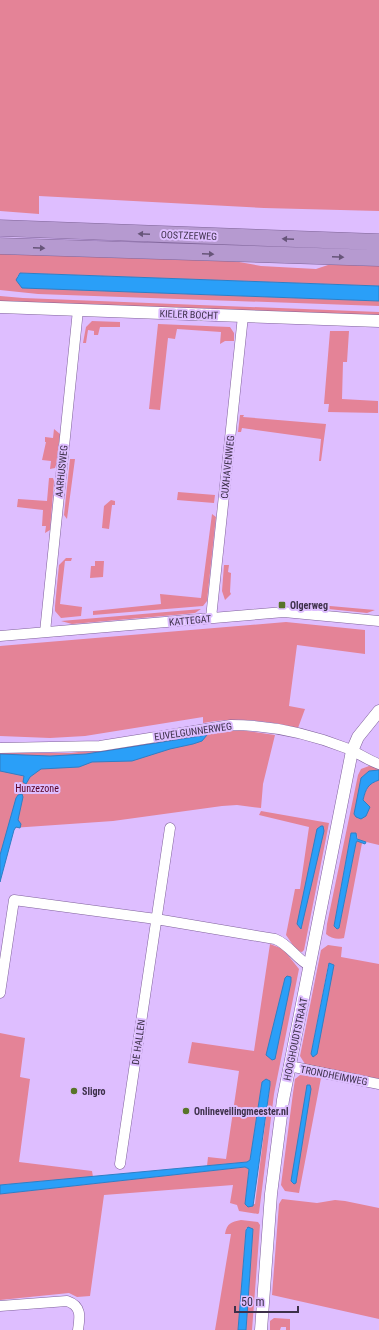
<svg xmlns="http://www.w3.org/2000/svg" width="379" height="1330" viewBox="0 0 379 1330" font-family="'Roboto Condensed',sans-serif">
<rect width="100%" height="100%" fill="#debeff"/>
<path fill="#e48397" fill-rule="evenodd" d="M0 0H379V211L264 208 39 196V214L0 211Z
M0 251 228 260 261 266 316 269 331 264 379 266V286L20 273 17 277 81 290 379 301V306L38 294 0 290Z
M0 296 23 298 379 312V316L0 301Z
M92 321 120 322V327H100L98 335H94V331L88 330 86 343H83L86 327Z
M158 324 230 327 234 333V341H225L220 344 221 332 177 329 175 339 168 338 160 410 149 409Z
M330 331H349L347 362H343L342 399 378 401V413L328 412 329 404H324Z
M240 415H244L243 417 326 424 321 461H319L321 439 242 428 241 432H238Z
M54 429 60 434 56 465 55 468 50 469 51 461 42 460 46 442H45V437L53 438Z
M70 459H75L67 519 64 515Z
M49 478H53L54 481 50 530 45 533 46 526H42L43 510 17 507 18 499 47 501Z
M178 492 215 495 214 503 177 500Z
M111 500 115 501V505H112L109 529 102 528 104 506Z
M212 514 216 517 207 601 203 606 93 615V611L161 604 160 594 201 598Z
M66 558H72L71 561H65L60 604 82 607 81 616 61 618 55 611V606L59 565Z
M95 561H104L103 577 90 578 91 566H95Z
M224 565H229L228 572 231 573 230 592 231 594 225 600 222 591Z
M319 605 375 610 367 613 319 608Z
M201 609 195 613 186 614 72 624 61 621Z
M286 622 365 630V654L297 645 289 706 305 709 298 728C266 720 237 717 203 723V717L85 736 50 738 0 736V646Z
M239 730 275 735 263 784 261 808 237 805 222 806 113 821 12 828 0 870V753H71Z
M369 766 379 767V770H377L355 806 370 807 363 800C366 788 368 784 379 780V845L358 840 357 835 351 833 334 926 337 929 339 928 356 843 357 841 362 843 344 938C338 940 330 938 326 934L327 924 358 775 361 769Z
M261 811 329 823 304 950 302 952 297 951 286 935 295 889H300L309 827 259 815Z
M270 944 283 949 299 969 274 1094 259 1213 258 1214 239 1211 237 1205 230 1203 233 1185 104 1195 90 1296 77 1297 69 1293 0 1300V1194L245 1167 249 1169 245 1204H255L270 1085 262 1082 250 1160 247 1162 207 1166 208 1157 226 1159 239 1071 188 1063 192 1042 254 1051Z
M328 945 342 947 341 957 379 964V1079L305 1064 300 1056 321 950ZM329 963 334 965 311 1054 328 966Z
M0 1033 25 1038 20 1077 30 1079 19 1162 92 1171 93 1177 0 1185Z
M300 1075 321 1078 299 1193 285 1191 281 1185 293 1093 295 1079Z
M282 1199 317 1203 335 1200 345 1201 379 1208V1319L272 1295 279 1204Z
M241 1220 258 1222 260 1225 252 1330H246L253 1229 246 1228 238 1330H215L231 1234H225C227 1223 231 1222 241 1220Z
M274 1318 290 1319V1330H286V1327H281L280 1330H270V1321Z"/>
<path fill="#2a9ff8" stroke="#307ec4" d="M20 273 379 286V301L22 288 16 280Z
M207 735 202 741 193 744 170 749 132 761 92 762 79 767 41 769 30 777 26 784 23 782 24 776 0 771V754L50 756 86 754Z
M379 770V780C368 784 366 788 363 800L370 807 366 816 361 819 356 817 354 814 361 778 369 771Z
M22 794 23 797 18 820 21 824 20 828 16 827 14 830 0 882V855L16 798 18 795Z
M321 826H323L324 831 301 929 297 924 317 829Z
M351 833H356L357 839 366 842 365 844 357 841 356 843 339 928 337 929 334 926Z
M329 963 334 965 317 1054 313 1057 311 1054Z
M287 976 291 977V982L275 1059 272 1060 266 1055 285 978Z
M266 1079 270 1081V1085L253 1206 248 1207 245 1204 249 1169 245 1167 0 1194V1185L247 1162 250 1160 262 1082Z
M307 1085H310L311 1089 296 1183 294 1184 291 1181Z
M248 1227 253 1229 246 1330H238L246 1230Z"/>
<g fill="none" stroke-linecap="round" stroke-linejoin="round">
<defs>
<path id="minor" d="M211 618 243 316
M45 632 78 310
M0 636 284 612 379 621
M0 748 100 746 231 725C271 725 308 733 346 748 357 752 367 760 379 764
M0 993 14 900 156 919 275 939C290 945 296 959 310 966
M289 1066 379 1084
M120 1164 170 828
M0 1306 67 1301C82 1306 80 1317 78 1330"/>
<path id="tertiary" d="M0 307 379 321
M261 1330 271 1194 283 1100 352 751 358 737 379 711"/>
<path id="trunk" d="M0 228 379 242
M0 246 379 258"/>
</defs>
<use href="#minor" stroke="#7f619b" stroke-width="11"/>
<use href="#tertiary" stroke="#7f619b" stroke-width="13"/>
<use href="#trunk" stroke="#7f6499" stroke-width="17"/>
<use href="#minor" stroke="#fff" stroke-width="10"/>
<use href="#tertiary" stroke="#fff" stroke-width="12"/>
<use href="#trunk" stroke="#b69ad0" stroke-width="16"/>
</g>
<defs><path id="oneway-solid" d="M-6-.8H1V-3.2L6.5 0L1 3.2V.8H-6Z"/></defs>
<g fill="#675579">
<use href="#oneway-solid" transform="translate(144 234) rotate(-178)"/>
<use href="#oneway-solid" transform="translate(288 239) rotate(-178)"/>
<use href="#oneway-solid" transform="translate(39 248) rotate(2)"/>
<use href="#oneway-solid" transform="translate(208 254) rotate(2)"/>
<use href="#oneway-solid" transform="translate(338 257) rotate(2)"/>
</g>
<g fill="#587429" stroke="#debeff" stroke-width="1.5">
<rect x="278" y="601" width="8" height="8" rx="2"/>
<circle cx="74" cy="1091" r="4"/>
<circle cx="186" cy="1111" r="4"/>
</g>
<g text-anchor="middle" stroke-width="4" stroke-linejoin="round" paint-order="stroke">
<g font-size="10" fill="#3d304a" stroke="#debeff">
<text transform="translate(189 235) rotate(2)" y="4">OOSTZEEWEG</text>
<text transform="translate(189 314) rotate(2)" y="4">KIELER BOCHT</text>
<text transform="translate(227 467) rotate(-84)" y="4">CUXHAVENWEG</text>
<text transform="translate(61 471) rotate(-84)" y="4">AARHUSWEG</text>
<text transform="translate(190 620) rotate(-5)" y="4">KATTEGAT</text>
<text transform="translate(193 731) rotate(-8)" y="4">EUVELGUNNERWEG</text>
<text transform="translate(295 1039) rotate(-78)" y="4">HOOGHOUDTSTRAAT</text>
<text transform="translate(138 1042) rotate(-82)" y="4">DE HALLEN</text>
<text transform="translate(334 1075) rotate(11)" y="4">TRONDHEIMWEG</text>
</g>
<g font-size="10" font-weight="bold" fill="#3d304a" stroke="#debeff" text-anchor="start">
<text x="290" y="609">Olgerweg</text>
<text x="82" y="1095">Sligro</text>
<text x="194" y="1115">Onlineveilingmeester.nl</text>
</g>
<g font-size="10" fill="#590223" stroke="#debeff">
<text x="37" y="792">Hunzezone</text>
</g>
</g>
<path d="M235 1306v6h63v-6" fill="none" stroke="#3d304a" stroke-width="2"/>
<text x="241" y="1306" font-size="12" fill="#3d304a" stroke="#debeff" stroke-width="3" paint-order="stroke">50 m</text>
</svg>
